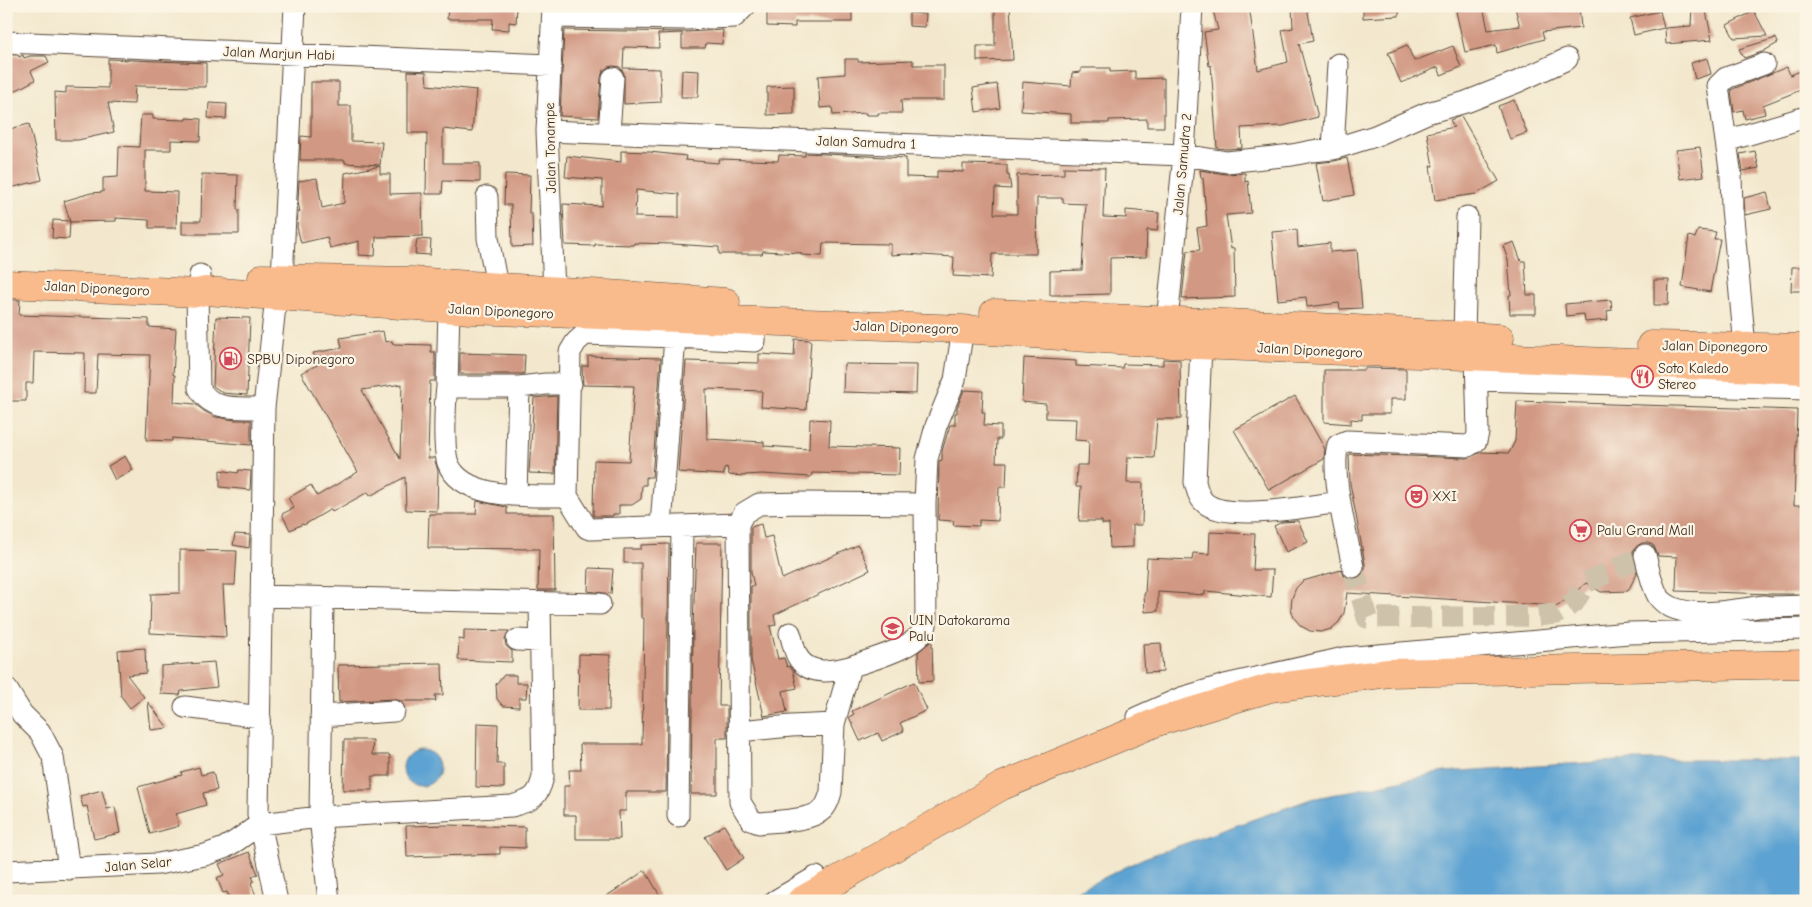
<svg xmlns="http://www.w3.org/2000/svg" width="1812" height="907" viewBox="0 0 1812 907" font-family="'Comic Neue',sans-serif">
<rect width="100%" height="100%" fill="#fcf5e5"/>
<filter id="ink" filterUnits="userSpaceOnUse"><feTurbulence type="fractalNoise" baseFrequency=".02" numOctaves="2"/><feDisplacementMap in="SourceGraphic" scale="10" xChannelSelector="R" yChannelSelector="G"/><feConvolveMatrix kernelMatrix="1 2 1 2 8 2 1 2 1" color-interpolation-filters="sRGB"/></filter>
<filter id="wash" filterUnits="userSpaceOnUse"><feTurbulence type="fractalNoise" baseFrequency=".0096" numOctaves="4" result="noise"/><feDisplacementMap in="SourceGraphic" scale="20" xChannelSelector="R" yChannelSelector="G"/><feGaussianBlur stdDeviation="1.12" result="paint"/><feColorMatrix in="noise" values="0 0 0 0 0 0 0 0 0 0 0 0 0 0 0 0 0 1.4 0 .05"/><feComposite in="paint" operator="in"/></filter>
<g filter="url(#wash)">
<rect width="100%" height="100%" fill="#f3e8cd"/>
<path fill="#5ca2d2" stroke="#4c6678" d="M403 768a18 18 0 1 1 36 0a18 18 0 1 1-36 0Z
M1632 760H1806V901H1057L1144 858 1311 799 1444 772Z"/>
<g id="blocks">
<path fill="#d19983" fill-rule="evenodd" d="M448 6H517L516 23 509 22V30L492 29 493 19H447Z
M777 6H852V22H795V27L767 26V9H777Z
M995 6H1010L1013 60 977 61V46H995Z
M1212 6H1249L1258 70 1288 62 1282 30 1293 28 1292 6H1307L1313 41 1299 44 1318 117 1279 127 1278 126 1241 128 1242 148 1227 149 1217 148 1211 65 1209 66 1204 32 1218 30Z
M1363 6H1399V16L1363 18Z
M1477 6H1483L1488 30 1520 26 1515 8 1522 6H1579L1581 28 1542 32 1544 39 1497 53 1496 45 1465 52 1456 11Z
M1692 6H1705L1712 40 1666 44 1665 28 1691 26Z
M1660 11 1664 28 1634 35 1630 18Z
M1754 11 1767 36 1734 38 1727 25Z
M909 13 926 14 925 27 909 26Z
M564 30 685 32 723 30 722 44 706 43 705 48H682V33L658 34 659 48 624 47 623 68 660 69 661 102 624 104V73L620 67 613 66 608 67 603 71 601 77 598 118 560 116Z
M1776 38 1778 43 1762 52 1744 58 1739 49Z
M1407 45 1414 61 1453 46 1461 67 1441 75 1438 67 1401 83 1388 53Z
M6 55H18L19 57 23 55 24 58 30 56H46L49 62 31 71 35 80 13 92 6 78Z
M1707 58 1711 74 1695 79 1691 63Z
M108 59 206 63V87L135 86 134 104 108 103 114 132 78 140H56L55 92 66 93V87L108 88Z
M845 59H858V62L913 60V65H944V100H901L902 113H878V115H866V113L833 115 832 107 820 108 818 76 845 74Z
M1787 67 1790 75 1806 69V88L1763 105 1765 114 1745 119 1743 110 1734 112 1731 90 1733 89Z
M1081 68H1110V72L1135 71V79L1164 78V127H1147V119L1109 120V123H1071V114L1021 111 1023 82 1071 86 1072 73 1081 72Z
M682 70 699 71 698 97H681Z
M408 71 426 72 427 85 476 90 472 132 443 129V163H480V182L443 181 442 194H426L427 133H408Z
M311 82H339V106H351V141L382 142 380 165 345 163V160H300L301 136 311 137Z
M997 84 1000 108 976 112 973 88Z
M794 86V114L767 115V87Z
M1514 100 1527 133 1510 139 1498 106Z
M209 103 227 104 226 119 208 118Z
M141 115H153V119L186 120V118L201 119 200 141 171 140V150H145V191L177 192 176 228H149V220L116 218V221L70 222 64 201 91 193 103 192V178L118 177 119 146 139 147Z
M1461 116 1499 181 1476 194 1435 200 1430 166H1433L1427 133 1454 127 1450 120Z
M29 124 42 180 6 189V147L9 146 6 130Z
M1700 147 1704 176 1680 179 1676 150Z
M621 151 650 152 686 156 685 160 718 163 719 159 778 161 779 155 805 156V153L906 158V177L937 178V171L963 172V164L1007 165V175H1009L1011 189 995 188 994 214H1017V175L1064 174V167L1105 168 1103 217 1126 218V210L1159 213 1157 231 1147 230 1146 257 1110 258V294L1070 295H1050V271L1082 270 1086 204 1063 203V198H1037L1036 254H992L991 278 953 276 954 257 906 254 891 255V244L823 243 822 256 801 255V253L763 251 762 254H719V247L673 244 634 243V245L595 244V246L565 245 563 204 602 206V180L565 177 567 156 621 162ZM636 190 679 194V218L635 217Z
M1755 151 1759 168 1743 171 1740 154Z
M1347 158 1354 195 1323 201 1316 163 1334 161Z
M380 166V174H390V194L422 193 423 236 376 237 375 256 359 255V241L330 248 327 237 301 243 297 227 298 212H300L298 202 299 181 317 178 322 208 344 203 345 173Z
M1200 170 1225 174 1245 173V182L1248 181 1251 213 1226 215 1231 249 1234 248 1235 297 1182 299 1187 251 1200 250 1197 228 1207 226 1203 178H1201Z
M202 174 238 175 237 210H239V234H182V221H201Z
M505 174 530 175 529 214H532L533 246 512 247 511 205H504Z
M1767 192 1771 209 1745 215 1744 198Z
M53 220 70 221 69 239 52 238Z
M1297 230 1298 247 1330 243V252L1357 250 1362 308 1340 309 1339 303 1307 307 1306 297 1278 300 1272 232Z
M1698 230 1716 232 1714 239H1720L1710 292 1682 287 1689 236 1695 238Z
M417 239 431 240 430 255 415 254Z
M1514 242 1521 261H1525L1527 295H1536V314H1510L1509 295H1511L1508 260 1503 246Z
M1792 267H1806V291H1791Z
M1654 280H1669L1668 305H1654Z
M6 300H20L19 315 149 319V327L176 329 173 375H175L174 402 195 404 204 411 216 417 235 420H251V445L172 438V441L146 440 150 355 98 354 96 393H84L85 353 34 352 33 383H26V401H6Z
M1611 300 1612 310 1607 311 1608 320 1585 322 1584 314 1566 316 1565 304Z
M216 317 250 318 247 395 223 393 213 386Z
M383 331 385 342 392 341 393 344 431 345V352H435V381H430L428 458H434L438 471 437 511 406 510 405 477 370 496 368 492 332 512 331 509 304 525 303 524 290 530 282 514 294 508 288 498 311 485 317 496 358 472 301 373 319 364 313 353 342 348 340 338ZM402 384 400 459 362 390Z
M795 339 811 340 806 410 761 407 762 391 706 389 707 439 764 442V446L809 449 810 419 830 420 829 446 900 448 899 475 812 473 811 477 762 474 745 475V476L729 475 727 467 724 468V475L678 472 686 361 759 363V354L794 356Z
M460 353 525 355 524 374H460Z
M588 356 661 358 652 477H646V485H642L641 499 632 505H619V514H613V516H594L593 515 594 460 629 461 634 386 583 385 582 366H588Z
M1024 358 1076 361V366L1122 368 1123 364 1163 365V359L1180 360 1181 419H1157L1154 458 1128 457 1127 483H1143L1142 525H1133V547L1110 548 1109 524H1102V521H1079L1081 487H1076L1077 465H1088L1089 441 1075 440 1076 419 1046 418V404L1022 402Z
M844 364 917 365 916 394 843 392Z
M1365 368 1406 369V399H1390V414H1362V420L1351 419V424L1324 422V370H1365Z
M964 390 983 391 982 412H985L984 425 1001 426V439H997L996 462H1007L1006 487H999L998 521 979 520V526L953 525 954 521 938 520 939 461 942 460V451L950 425H955V413H957V408Z
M557 396 555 474 529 473 534 398Z
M1295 396 1325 449 1324 459 1269 490 1234 430Z
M1517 401 1797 410 1794 505H1806V594H1773L1676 591 1677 557 1658 556 1654 546 1649 543H1642L1637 546 1633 551V558L1637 573 1628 591 1601 592 1586 583 1558 606 1347 593 1344 613 1339 622 1331 629 1321 632 1310 631 1301 626 1294 618 1291 608 1292 598 1296 588 1303 581 1341 570 1344 576 1349 579H1355L1362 576 1365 570V564L1350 483 1349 454 1467 458 1482 452 1509 453 1515 441Z
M125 456 133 470 115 480 108 466Z
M220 470 238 473 239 470 251 471 250 490 220 487Z
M477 501 507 507V514H554L555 590H538L539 549 428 548 429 514H476Z
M1298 521 1308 542 1286 552 1274 526 1282 522Z
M761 524 764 538 772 536 782 579 858 545 870 570 774 615 776 625 770 626 778 659 784 658 787 667 789 666 793 671 797 688 783 691 787 712 764 716 751 660V586H754L751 572V527Z
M1210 532 1255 534 1253 570H1273L1271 597 1205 591V595L1158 592V611L1145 612 1144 594H1145L1147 558 1192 560 1193 553 1209 554Z
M235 534 250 535 249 548 233 545Z
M696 543H722L719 706H727V738H717V794H691L693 629Z
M669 544 666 792H626V811H619L620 839H576V815H564V786H570L569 770H581L580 744H642L644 618H641V563H624V549H641V545Z
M180 550 237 551 235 585H223L226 637 150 633 151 594 180 593Z
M589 568 613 569 611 594 588 591Z
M464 630 509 631 505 640 506 646 512 651V662L458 660 459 639 464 640Z
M930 642H932L933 681 919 682 918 652Z
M1161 643 1163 672 1145 673 1143 644Z
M145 648 146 673 127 675 144 697 130 708 121 696 118 650Z
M579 654 610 655 609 710H578Z
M214 662 217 687 181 691 180 695 161 694V666Z
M442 663 443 695H435L436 701H401L393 699 339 702 338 665Z
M504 675H516V683H527L526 698H519V707L503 706 497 699 496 684Z
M914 682 927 710 900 723 904 731 882 741 878 733 860 741 849 717 854 714 852 711Z
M148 702 168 728 151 730Z
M477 723 498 724 497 764H504V788L476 787Z
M344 740H373L372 755H390V776H372V790H343Z
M199 767 201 775 213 772 217 790 203 793 206 805 176 814 179 826 150 834 138 787 182 775 181 772Z
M102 790 107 809 115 807 120 833 94 839 87 806 83 807 80 796Z
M447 825 525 827V848L500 847V854L407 857 406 826Z
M724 825 744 858 726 870 705 837Z
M249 852 258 874 252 876 254 881 251 883 258 901H230L227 892 223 893 217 878 224 875 219 864Z
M645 870 663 901H599L634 878Z"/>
</g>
</g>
<g filter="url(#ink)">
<use href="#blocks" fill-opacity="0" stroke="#574638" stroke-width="1"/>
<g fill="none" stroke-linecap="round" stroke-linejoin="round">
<path stroke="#cec2aa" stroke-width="21" stroke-dasharray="21 11" stroke-linecap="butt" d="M1353 567 1367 618 1538 616 1556 614 1574 603 1586 583 1645 555"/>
<defs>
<path id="minor" d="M553 6 547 131 554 291
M553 17 685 19 734 17 745 6
M6 42 551 65
M547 131 1184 155 1227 162 1292 155 1312 151 1333 149 1375 136 1427 113 1466 102 1517 82 1567 59
M609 132 613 78
M1726 141 1806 117
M1333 149 1338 64
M487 197 488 238 497 286
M200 275 197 293 199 388C213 413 239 407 264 408
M282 279 295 6
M276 297 264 408 258 814 277 901
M1167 321 1184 155 1192 6
M1464 336 1467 217
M1201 346 1195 482C1197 490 1199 498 1205 503 1228 522 1310 506 1340 502
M1745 347 1732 208 1731 176 1718 86 1726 78 1764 64
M1477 380 1806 389
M447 387 449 309
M516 494 519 387
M567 496C534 495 463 502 448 463 443 450 445 402 447 387H519L546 384H571
M925 504 926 625C920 648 871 659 850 667L834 724 831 792C829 799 827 806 822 810 811 821 775 821 759 823L751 820 740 802 738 524 744 513 759 504 804 503 925 504 927 459 936 426 955 380 962 335V329
M738 524 591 529 587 528 567 496 570 352 576 342 585 334 675 337 755 341V322
M661 526 675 337
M1645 555C1648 566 1652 586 1658 596 1677 624 1736 609 1765 606L1771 607 1806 606
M1353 567C1347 537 1330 472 1338 445L1347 441 1468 446 1476 441 1478 433 1476 356
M261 596 600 604
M323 598 320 817 329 901
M790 633C793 642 794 652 799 659 811 676 834 671 850 667
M517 640 540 641
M6 688 22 714 40 732 53 757 69 869
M185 707 260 717
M321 716 394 711
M1138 717 1181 698 1225 685 1344 658 1629 633 1806 629
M739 731 791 726 834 724
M678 816 682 526
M6 871 158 864 205 855 224 848 236 841 260 824 320 817 512 806C532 800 538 798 543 777L540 603
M775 901 816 877"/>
<path id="major" d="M801 901 1002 786 1157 722 1270 688 1389 673 1806 664"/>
<path id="highway" d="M262 278 412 281 726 302
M6 284 197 293 205 291 470 310 962 329 1172 344 1806 370
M994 313 1339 328 1500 338
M1651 345 1806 348"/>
</defs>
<use href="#minor" stroke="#574638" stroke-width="23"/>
<use href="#major" stroke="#574638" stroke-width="29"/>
<use href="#highway" stroke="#574638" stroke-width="29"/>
<use href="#minor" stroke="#fff" stroke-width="21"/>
<use href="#major" stroke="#fabb8c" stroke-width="28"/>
<use href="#highway" stroke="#fabb8c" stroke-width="28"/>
</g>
</g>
<defs>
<symbol id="fuel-ring" viewBox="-11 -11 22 22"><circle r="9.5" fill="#fcf5e5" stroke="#d1495b" stroke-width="1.5"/><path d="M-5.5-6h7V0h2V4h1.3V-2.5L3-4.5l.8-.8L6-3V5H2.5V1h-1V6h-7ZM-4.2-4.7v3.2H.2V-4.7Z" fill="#d1495b"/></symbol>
<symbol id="restaurant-ring" viewBox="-11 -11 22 22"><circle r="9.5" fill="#fcf5e5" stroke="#d1495b" stroke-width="1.5"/><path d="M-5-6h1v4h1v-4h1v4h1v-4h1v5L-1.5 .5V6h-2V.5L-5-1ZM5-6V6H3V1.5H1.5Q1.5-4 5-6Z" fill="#d1495b"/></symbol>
<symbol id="theatre-ring" viewBox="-11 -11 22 22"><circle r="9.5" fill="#fcf5e5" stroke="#d1495b" stroke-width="1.5"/><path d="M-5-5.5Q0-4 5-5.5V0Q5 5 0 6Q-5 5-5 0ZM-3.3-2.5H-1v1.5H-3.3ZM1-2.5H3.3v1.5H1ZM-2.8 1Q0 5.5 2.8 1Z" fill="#d1495b"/></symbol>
<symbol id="supermarket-ring" viewBox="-11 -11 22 22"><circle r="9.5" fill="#fcf5e5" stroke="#d1495b" stroke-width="1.5"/><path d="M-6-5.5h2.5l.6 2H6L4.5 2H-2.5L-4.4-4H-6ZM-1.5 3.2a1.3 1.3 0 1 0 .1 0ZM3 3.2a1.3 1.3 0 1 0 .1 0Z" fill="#d1495b"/></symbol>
<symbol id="university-ring" viewBox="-11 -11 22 22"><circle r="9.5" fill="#fcf5e5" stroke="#d1495b" stroke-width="1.5"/><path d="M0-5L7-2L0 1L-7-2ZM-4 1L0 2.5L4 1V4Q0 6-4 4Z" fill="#d1495b"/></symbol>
</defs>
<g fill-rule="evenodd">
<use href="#fuel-ring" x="218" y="346" width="25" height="25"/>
<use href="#restaurant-ring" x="1630" y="364" width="25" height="25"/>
<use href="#theatre-ring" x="1404" y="484" width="25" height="25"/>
<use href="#supermarket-ring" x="1568" y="518" width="25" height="25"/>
<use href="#university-ring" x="880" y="616" width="25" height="25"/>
</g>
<g text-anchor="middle" stroke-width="4.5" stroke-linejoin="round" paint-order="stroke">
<g font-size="14" fill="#3b2a1e" stroke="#fcf5e5">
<text transform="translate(279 53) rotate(2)" y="5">Jalan Marjun Habi</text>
<text transform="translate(866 142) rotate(2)" y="5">Jalan Samudra 1</text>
<text transform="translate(550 148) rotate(-91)" y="5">Jalan Tonampe</text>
<text transform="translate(1182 164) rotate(-85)" y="5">Jalan Samudra 2</text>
<text transform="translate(97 288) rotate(3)" y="5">Jalan Diponegoro</text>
<text transform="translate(501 311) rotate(3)" y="5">Jalan Diponegoro</text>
<text transform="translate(906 327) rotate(2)" y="5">Jalan Diponegoro</text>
<text transform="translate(1715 346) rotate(1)" y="5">Jalan Diponegoro</text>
<text transform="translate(1310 350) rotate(3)" y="5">Jalan Diponegoro</text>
<text transform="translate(138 864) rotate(-5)" y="5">Jalan Selar</text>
</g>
<g font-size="14" fill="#3b2a1e" stroke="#fcf5e5" text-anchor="start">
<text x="247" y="364">SPBU Diponegoro</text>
<text x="1658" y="373">Soto Kaledo<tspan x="1658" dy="16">Stereo</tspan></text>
<text x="1432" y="501">XXI</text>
<text x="1597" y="535">Palu Grand Mall</text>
<text x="909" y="625">UIN Datokarama<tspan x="909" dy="16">Palu</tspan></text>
</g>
</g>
<rect width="1812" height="907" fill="none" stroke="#fcf5e5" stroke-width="25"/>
</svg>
